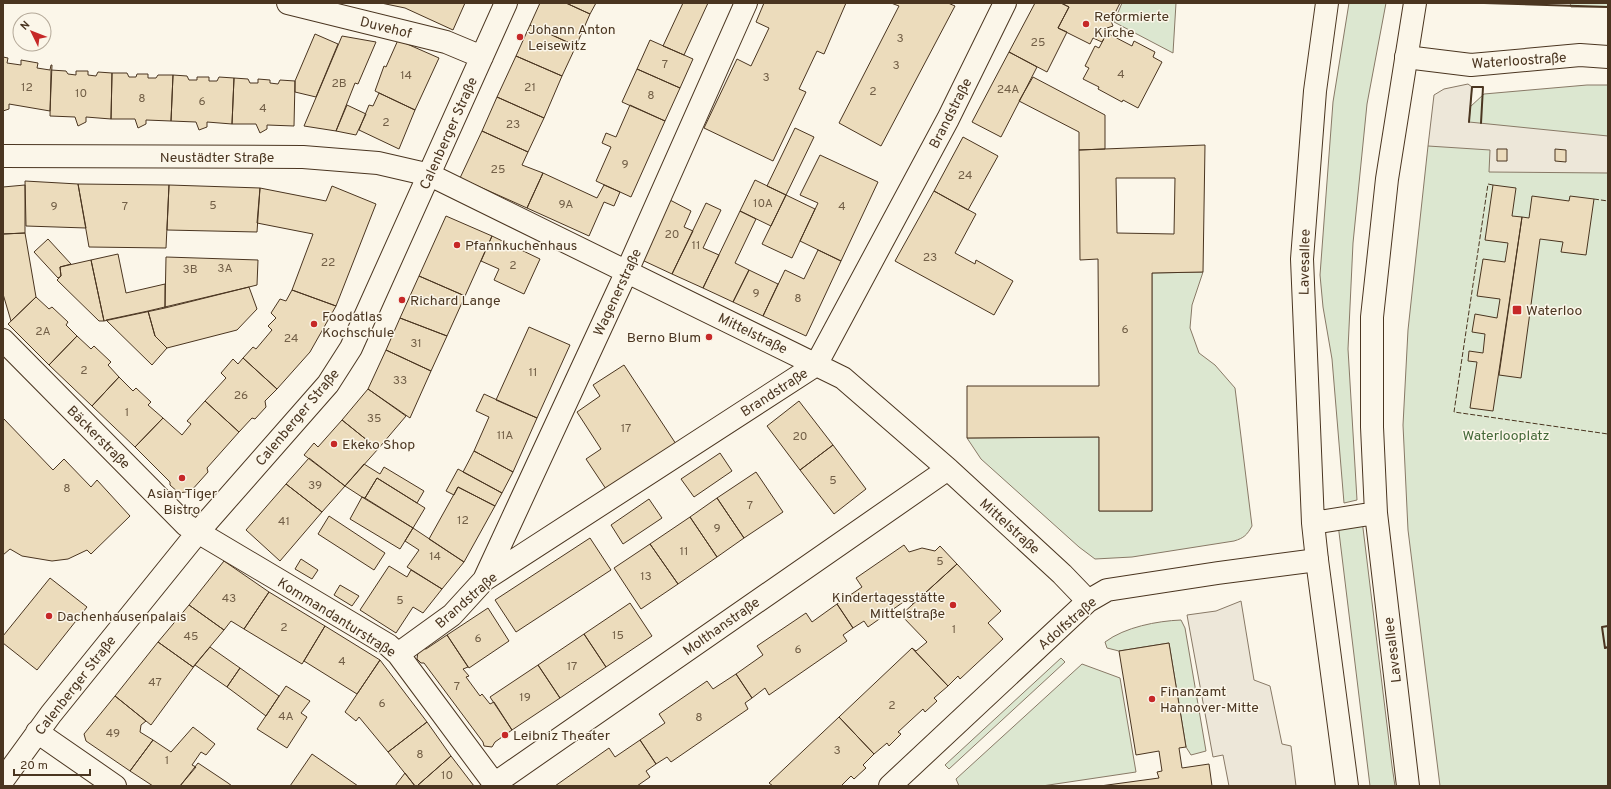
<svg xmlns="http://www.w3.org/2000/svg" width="1611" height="789" viewBox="0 0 1611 789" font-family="Overpass,sans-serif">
<rect width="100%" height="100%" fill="#fbf6e9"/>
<path fill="#dce7d0" stroke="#887966" d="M1122 3H1176L1173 53 1114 22Z
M1349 3H1386L1367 104 1353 243 1348 349 1357 500 1344 503 1332 359 1323 307 1320 275 1333 102Z
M1570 3H1608V7H1571Z
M1587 85H1608V786H1440L1408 530 1403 425 1408 330 1428 146 1484 94Z
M1203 272 1192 305 1190 328 1199 353 1215 365 1235 388 1252 526C1247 535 1244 538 1234 541L1132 557 1095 559 1079 547 981 459 967 438 1099 437V511H1152V273Z
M1362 520 1392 766 1395 786H1370L1338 524Z
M1181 620 1185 628 1206 751 1191 755 1186 747 1169 643 1119 651 1107 648 1105 642C1125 627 1157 621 1181 620Z
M1061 658 1065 662 949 769 945 765Z
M1082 664 1120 678 1136 772 1042 786H959L956 779Z"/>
<path fill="#ede7d9" stroke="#887966" d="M1468 84 1472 87 1469 122 1608 136V173L1489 172 1490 150 1428 146 1434 95 1444 89Z
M1241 601 1254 680 1270 686 1282 744 1291 746 1296 786H1229L1223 755 1213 757 1187 615 1216 611Z"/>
<path fill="#ecdcbc" stroke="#4a3520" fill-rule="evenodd" d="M381 3H465L453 30 405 8Z
M540 3H566L590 14 576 46 530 25Z
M566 3H596L590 14Z
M683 3H708L684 55 663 46Z
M764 3H846L824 54 817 51 799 89 806 92 773 161 704 128 737 59 751 66 769 28 756 22Z
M891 3H948L955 6 881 146 839 123 899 6Z
M1035 3H1061L1069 7 1058 28 1067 32 1047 72 1009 52Z
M1061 3H1120L1111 21 1113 26 1107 28 1105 30 1108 31 1102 42 1093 38 1090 44 1058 28 1069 7Z
M530 25 576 46 562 76 516 56Z
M1107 33 1132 46 1134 41 1155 52 1153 57 1162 62 1138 108 1123 100 1122 102 1098 89 1099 87 1083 79 1089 68 1085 66 1095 46 1099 48Z
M315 34 338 44 316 97 295 92V81Z
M342 36 376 42 358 84 355 83 336 131 304 126Z
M398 40 439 58 415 110 375 91 384 66 386 67Z
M650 40 693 59 680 88 637 69Z
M1009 52 1037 67 1001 137 972 122Z
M516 56 562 76 544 118 497 97Z
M3 57 8 58 7 63 21 65V60L38 63 37 68 50 70 51 65H52L50 111 9 104V109L3 111Z
M637 69 680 88 665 121 622 102Z
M51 70 66 71 68 74 76 75V71H88V75L96 76 98 72 112 73 111 119 86 117V122L78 126 75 117 50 116Z
M112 73H127L129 77H136L137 74H148V78H156L158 75H173L171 121 146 120V124L138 128 135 119H111Z
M173 75 187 76 189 80H197V77H209V81H217L219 77 234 78 232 124 207 122V127L199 130 196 122 171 121Z
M1033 77 1105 115V149L1079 150V132L1019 101Z
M234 78 248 79 250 83H258V79L270 80V83L278 84 280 80 295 81 294 126 267 125V129L260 133 256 124H232Z
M379 93 415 110 399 149 359 130 369 105 373 106Z
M497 97 544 118 528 152 482 131Z
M347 105 366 114 356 135 336 131Z
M630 105 665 121 631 197 596 181 611 147 602 143 606 133 616 137Z
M795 128 814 137 786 195 767 186Z
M482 131 528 152 522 165 543 173 527 208 460 178Z
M963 137 998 156 968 210 934 191Z
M1205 145 1203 272 1152 273V511H1099V437L967 438V386H1099L1098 259 1080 260 1079 150ZM1116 178H1175L1174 234 1117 233Z
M1497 149H1507V161H1497Z
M1555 149 1566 150V162L1555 161Z
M820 155 878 182 841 261 800 241 818 203 800 195Z
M543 173 597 198 604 185 620 192 614 206 604 202 589 236 527 208Z
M755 180 786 195 771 226 740 211Z
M25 181 78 184 86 228 26 226Z
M78 184 169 185 166 248 89 247Z
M25 185V233L3 234V187Z
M169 185 260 188 257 232 167 230Z
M1493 185 1516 188 1512 216 1522 217 1493 411 1470 408 1477 362 1468 361 1469 351 1483 353 1485 334 1472 332 1475 314 1497 318 1500 299 1477 296 1483 259 1505 262 1508 243 1485 240Z
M332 186 376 204 336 306 292 290 313 234 257 223 260 188 326 201Z
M934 191 976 214 955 253 975 264 976 260 1013 281 994 315 895 261Z
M786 195 815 209 792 258 762 244Z
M1532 196 1569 201 1570 196 1594 199 1586 255 1561 252 1563 242 1540 239 1521 378 1499 375 1522 217 1529 218Z
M670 200 691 211 684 227 693 231 672 274 642 260Z
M706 203 721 210 703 248 719 255 703 288 672 274Z
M740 211 756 219 735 263 749 270 733 302 703 288Z
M446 216 492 236 465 296 419 276Z
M25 233 36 297 11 321 3 294V234Z
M492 236 540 259 524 294 494 280 499 269 481 261Z
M48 239 71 264 60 267 61 276 58 278 34 252Z
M818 250 841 261 806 336 763 316 785 270 804 279Z
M118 254 126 293 165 284V308L104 321 91 260Z
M166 257 258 260 257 285 165 308Z
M91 260 104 321H99L57 280 61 276 60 267Z
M749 270 778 284 763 316 733 302Z
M419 276 465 296 447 336 400 318Z
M249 287 257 309 237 330 167 348 155 336 148 311Z
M292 290 336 306 310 352 277 389 243 358 253 347 256 349 272 330 268 326 276 318 271 313 280 299 286 301Z
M36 297 49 309 52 307 68 322 66 325 77 336 49 365 8 324Z
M148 311 155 336 167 348 152 365 106 320Z
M400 318 447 336 431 371 386 350Z
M529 327 570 345 537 418 496 400Z
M77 336 91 349 94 346 111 362 108 365 119 377 92 406 49 365Z
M386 350 431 371 410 418 368 389Z
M243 358 277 389 265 401 266 407 255 419 252 418 239 432 205 401 226 378 221 373 233 359 238 364Z
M624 365 676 444 606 489 586 459 601 449 577 412 600 396 593 385Z
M119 377 133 391 136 388 151 402 148 405 163 418 135 447 92 406Z
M368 389 406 416 378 449 342 420Z
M484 394 537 418 513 472 474 451 489 417 476 411Z
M205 401 239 432 207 468 208 472 191 491 179 493 170 485V482L135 447 163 418 182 435 191 424 187 421Z
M799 401 833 445 800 470 767 426Z
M3 418 53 470 64 459 91 487 97 480 130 516 91 554 87 550 68 559 52 561 22 556 10 549 3 555Z
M342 420 378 449 345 486 304 455 314 443 318 447Z
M833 445 866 489 834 514 800 470Z
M474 451 513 472 502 493 463 472Z
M720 453 732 471 694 497 681 479Z
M309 458 345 486 322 512 286 484Z
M364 464 380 474 384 467 424 491 417 503 377 478 365 498 362 497 345 486Z
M458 469 502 493 495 506 458 487 454 495 446 491Z
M756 472 783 512 744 538 717 498Z
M377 478 425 508 413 528 365 498Z
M286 484 322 512 280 561 246 530Z
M458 487 495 506 464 562 429 539Z
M362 497 413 528 400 549 350 519Z
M717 498 744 538 717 557 690 517Z
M649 499 662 518 623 544 611 525Z
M329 516 385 553 374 570 318 534Z
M690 517 717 557 678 584 650 544Z
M413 528 464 562 442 589 407 567 419 550 405 541Z
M590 538 611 570 516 632 495 600Z
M650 544 678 584 641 609 614 568Z
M904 545 909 552 922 548 935 551 940 546 957 564 913 604 909 598 868 627 864 621 853 628 837 604 862 587 856 578Z
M301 559 318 570 312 579 295 569Z
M224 561 269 592 244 629 231 621 224 630 189 605Z
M957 564 1001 611 988 623 1003 639 960 679 958 676 948 686 912 648 916 651 927 642 901 615Z
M389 566 407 577 411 570 442 589 423 613 413 607 396 633 360 610Z
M50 578 87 607 37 670 3 643V636Z
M340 585 359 596 352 606 334 595Z
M269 592 325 626 302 664 244 629Z
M630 603 652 636 606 667 584 634Z
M837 604 853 628 843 635 847 641 769 695 765 688 752 698 736 674 763 655 757 646 806 613 812 622Z
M189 605 224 630 193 667 158 642Z
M488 608 509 641 469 668 447 635Z
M325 626 380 660 357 694 304 661Z
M584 634 606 667 560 698 538 665Z
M447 635 468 667 463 669 469 676 466 677 480 696 482 694 490 704 494 702 512 730 495 742 492 747 484 746 483 742 424 663H421L417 659 418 651 422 648 426 649Z
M158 642 193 667 195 665 151 725 115 696Z
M1169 643 1186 747 1179 748 1182 768 1209 764 1212 786H1100L1159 778 1157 772 1162 771 1159 751 1136 755 1119 651Z
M210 647 240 668 227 687 195 665Z
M912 648 948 686 934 698 937 701 925 712 923 709 898 732 901 734 889 746 887 743 874 754 839 717Z
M380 660 427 722 388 752 359 717 356 721 345 712Z
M538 665 560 698 512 730 490 697Z
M240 668 279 696 266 716 227 687Z
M736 674 752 698 745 703 748 709 671 762 667 757 656 764 640 740 665 723 659 714 707 681 713 689Z
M286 686 310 701 301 713 307 717 287 748 257 729Z
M115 696 146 721 141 725 140 732 153 740 130 771 86 741 84 734Z
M839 717 874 754 863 765 866 768 854 779 851 776 841 786H773L769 783Z
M427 722 451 756 417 786H415L388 752Z
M193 727 215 744 206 755 201 752 192 765 196 767 180 786H153L130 771 153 740 171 752Z
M640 740 656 764 646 771 650 777 637 786H555L609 748 615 757Z
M312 754 358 786H290Z
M451 756 474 786H419L418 785Z
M198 763 228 783 232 786H180Z
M405 773 415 786H395Z"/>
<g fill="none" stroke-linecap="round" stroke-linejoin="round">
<defs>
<path id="street" d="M288 3 446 42 482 57
M1406 57 1471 65 1580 55 1608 57
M3 156 303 157 378 163 430 175 843 378 948 469 1062 574 1088 601
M3 340 186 525 388 645 398 654 496 786
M484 580 627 271 746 3
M398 654 452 615 484 580 816 365 948 119 1005 3
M37 732 115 786
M3 780 51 714 198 532 328 384 351 348 506 3
M494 784 948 469
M890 786 1088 601 1107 590 1218 573 1317 560"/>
<path id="secondary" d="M1327 3 1315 91 1302 259 1313 523 1317 560 1347 786
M1313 523 1376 513
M1408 786 1376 513 1372 427V317L1387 179 1415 3"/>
</defs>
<use href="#street" stroke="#4a3520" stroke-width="24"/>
<use href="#secondary" stroke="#4a3520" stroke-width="24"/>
<use href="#street" stroke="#fbf6e9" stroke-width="22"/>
<use href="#secondary" stroke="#fbf6e9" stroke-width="22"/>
<path stroke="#4a3520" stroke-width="1" stroke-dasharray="5 2" stroke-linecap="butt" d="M1493 185 1488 184 1454 412 1608 434
M1594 199 1608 201"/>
<path stroke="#4a3520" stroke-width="2" d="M1484 3 1608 7
M1469 122 1472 87H1483L1481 123
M1608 626 1602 627 1605 648 1608 647"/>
</g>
<g fill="#c62828" stroke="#fbf6e9" stroke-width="1.5">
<circle cx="1086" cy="24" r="4"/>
<circle cx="520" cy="37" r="4"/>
<circle cx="457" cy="245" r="4"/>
<circle cx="402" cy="300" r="4"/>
<rect x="1512" y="305" width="10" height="10" rx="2"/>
<circle cx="314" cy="324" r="4"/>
<circle cx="709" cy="337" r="4"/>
<circle cx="334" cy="444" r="4"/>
<circle cx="182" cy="478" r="4"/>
<circle cx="953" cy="605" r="4"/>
<circle cx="49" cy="616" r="4"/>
<circle cx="1152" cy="699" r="4"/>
<circle cx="505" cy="735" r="4"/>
</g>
<g text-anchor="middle" stroke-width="3" stroke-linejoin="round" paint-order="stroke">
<g font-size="12" fill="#725f47">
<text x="900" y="42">3</text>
<text x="1038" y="46">25</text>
<text x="665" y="68">7</text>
<text x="896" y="69">3</text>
<text x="1121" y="78">4</text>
<text x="406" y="79">14</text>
<text x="766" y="81">3</text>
<text x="339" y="87">2B</text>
<text x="27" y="91">12</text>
<text x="530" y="91">21</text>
<text x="1008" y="93">24A</text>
<text x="873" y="95">2</text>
<text x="81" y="97">10</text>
<text x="651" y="99">8</text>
<text x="142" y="102">8</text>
<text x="202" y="105">6</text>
<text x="263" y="112">4</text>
<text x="386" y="126">2</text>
<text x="513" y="128">23</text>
<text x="625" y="168">9</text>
<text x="498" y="173">25</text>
<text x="965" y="179">24</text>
<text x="763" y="207">10A</text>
<text x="566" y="208">9A</text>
<text x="213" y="209">5</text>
<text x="54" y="210">9</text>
<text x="125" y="210">7</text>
<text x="842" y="210">4</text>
<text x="672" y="238">20</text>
<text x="696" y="249">11</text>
<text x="930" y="261">23</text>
<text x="328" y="266">22</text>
<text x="513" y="269">2</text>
<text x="225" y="272">3A</text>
<text x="190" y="273">3B</text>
<text x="756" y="297">9</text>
<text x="798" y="302">8</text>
<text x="1125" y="333">6</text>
<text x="43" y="335">2A</text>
<text x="291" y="342">24</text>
<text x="416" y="347">31</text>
<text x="84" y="374">2</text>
<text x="533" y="376">11</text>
<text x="400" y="384">33</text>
<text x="241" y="399">26</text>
<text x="127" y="416">1</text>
<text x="374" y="422">35</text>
<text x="626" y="432">17</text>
<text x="505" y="439">11A</text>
<text x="800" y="440">20</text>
<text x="833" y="484">5</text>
<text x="315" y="489">39</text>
<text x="67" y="492">8</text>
<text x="750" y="509">7</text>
<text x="463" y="524">12</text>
<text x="284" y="525">41</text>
<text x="717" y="532">9</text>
<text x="684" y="555">11</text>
<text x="435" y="560">14</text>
<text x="940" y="565">5</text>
<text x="646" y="580">13</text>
<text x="229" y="602">43</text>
<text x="400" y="604">5</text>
<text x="284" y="631">2</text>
<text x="954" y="633">1</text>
<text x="618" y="639">15</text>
<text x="191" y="640">45</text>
<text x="478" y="642">6</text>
<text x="798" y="653">6</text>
<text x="342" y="665">4</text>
<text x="572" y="670">17</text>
<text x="155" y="686">47</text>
<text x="457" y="690">7</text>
<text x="525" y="701">19</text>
<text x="382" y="707">6</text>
<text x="892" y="709">2</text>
<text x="286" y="720">4A</text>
<text x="699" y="721">8</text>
<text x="113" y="737">49</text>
<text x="837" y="754">3</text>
<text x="420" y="758">8</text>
<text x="167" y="764">1</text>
<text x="447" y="779">10</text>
</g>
<g font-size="14" fill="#4a3520" stroke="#fbf6e9" text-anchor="start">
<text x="1094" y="21">Reformierte<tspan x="1094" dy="16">Kirche</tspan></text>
<text x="528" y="34">Johann Anton<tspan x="528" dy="16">Leisewitz</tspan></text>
<text x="465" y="250">Pfannkuchenhaus</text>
<text x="410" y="305">Richard Lange</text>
<text x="1526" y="315">Waterloo</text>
<text x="322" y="321">Foodatlas<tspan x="322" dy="16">Kochschule</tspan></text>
<text x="701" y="342" text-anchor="end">Berno Blum</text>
<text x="342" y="449">Ekeko Shop</text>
<text x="182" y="498" text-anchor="middle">Asian Tiger<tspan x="182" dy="16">Bistro</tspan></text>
<text x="945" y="602" text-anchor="end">Kindertagesstätte<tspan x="945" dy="16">Mittelstraße</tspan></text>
<text x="57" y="621">Dachenhausenpalais</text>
<text x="1160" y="696">Finanzamt<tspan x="1160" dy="16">Hannover-Mitte</tspan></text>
<text x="513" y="740">Leibniz Theater</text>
</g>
<g font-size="14" fill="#4a3520" stroke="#fbf6e9">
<text transform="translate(386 27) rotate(14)" y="5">Duvehof</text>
<text transform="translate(1519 60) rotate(-4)" y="5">Waterloostraße</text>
<text transform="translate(950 113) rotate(-63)" y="5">Brandstraße</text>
<text transform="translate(448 133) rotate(-66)" y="5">Calenberger Straße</text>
<text x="217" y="162">Neustädter Straße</text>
<text transform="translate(1304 262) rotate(-89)" y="5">Lavesallee</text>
<text transform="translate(617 292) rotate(-65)" y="5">Wagenerstraße</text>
<text transform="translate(753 333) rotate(26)" y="5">Mittelstraße</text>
<text transform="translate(774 392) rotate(-33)" y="5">Brandstraße</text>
<text transform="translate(297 417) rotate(-50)" y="5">Calenberger Straße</text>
<text transform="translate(99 437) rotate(45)" y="5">Bäckerstraße</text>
<text transform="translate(1010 526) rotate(42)" y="5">Mittelstraße</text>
<text transform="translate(466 600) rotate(-41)" y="5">Brandstraße</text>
<text transform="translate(337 617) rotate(32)" y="5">Kommandanturstraße</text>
<text transform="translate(1067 623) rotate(-41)" y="5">Adolfstraße</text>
<text transform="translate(721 626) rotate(-35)" y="5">Molthanstraße</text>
<text transform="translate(1392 650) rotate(-97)" y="5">Lavesallee</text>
<text transform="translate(75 685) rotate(-52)" y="5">Calenberger Straße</text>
</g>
<g font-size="14" fill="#436837" stroke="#fbf6e9">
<text x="1506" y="440">Waterlooplatz</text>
</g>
</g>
<rect width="1611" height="789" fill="none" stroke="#4a3520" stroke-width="8"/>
<g transform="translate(32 32) rotate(313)"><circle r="19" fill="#fbf6e9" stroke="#b4a999"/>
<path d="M0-3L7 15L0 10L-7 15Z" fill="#c62828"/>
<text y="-6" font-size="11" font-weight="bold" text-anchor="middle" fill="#4a3520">N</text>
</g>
<path d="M14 769v6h76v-6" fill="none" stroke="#4a3520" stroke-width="2"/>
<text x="20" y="769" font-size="12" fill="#4a3520" stroke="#fbf6e9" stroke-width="3" paint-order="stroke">20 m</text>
</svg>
